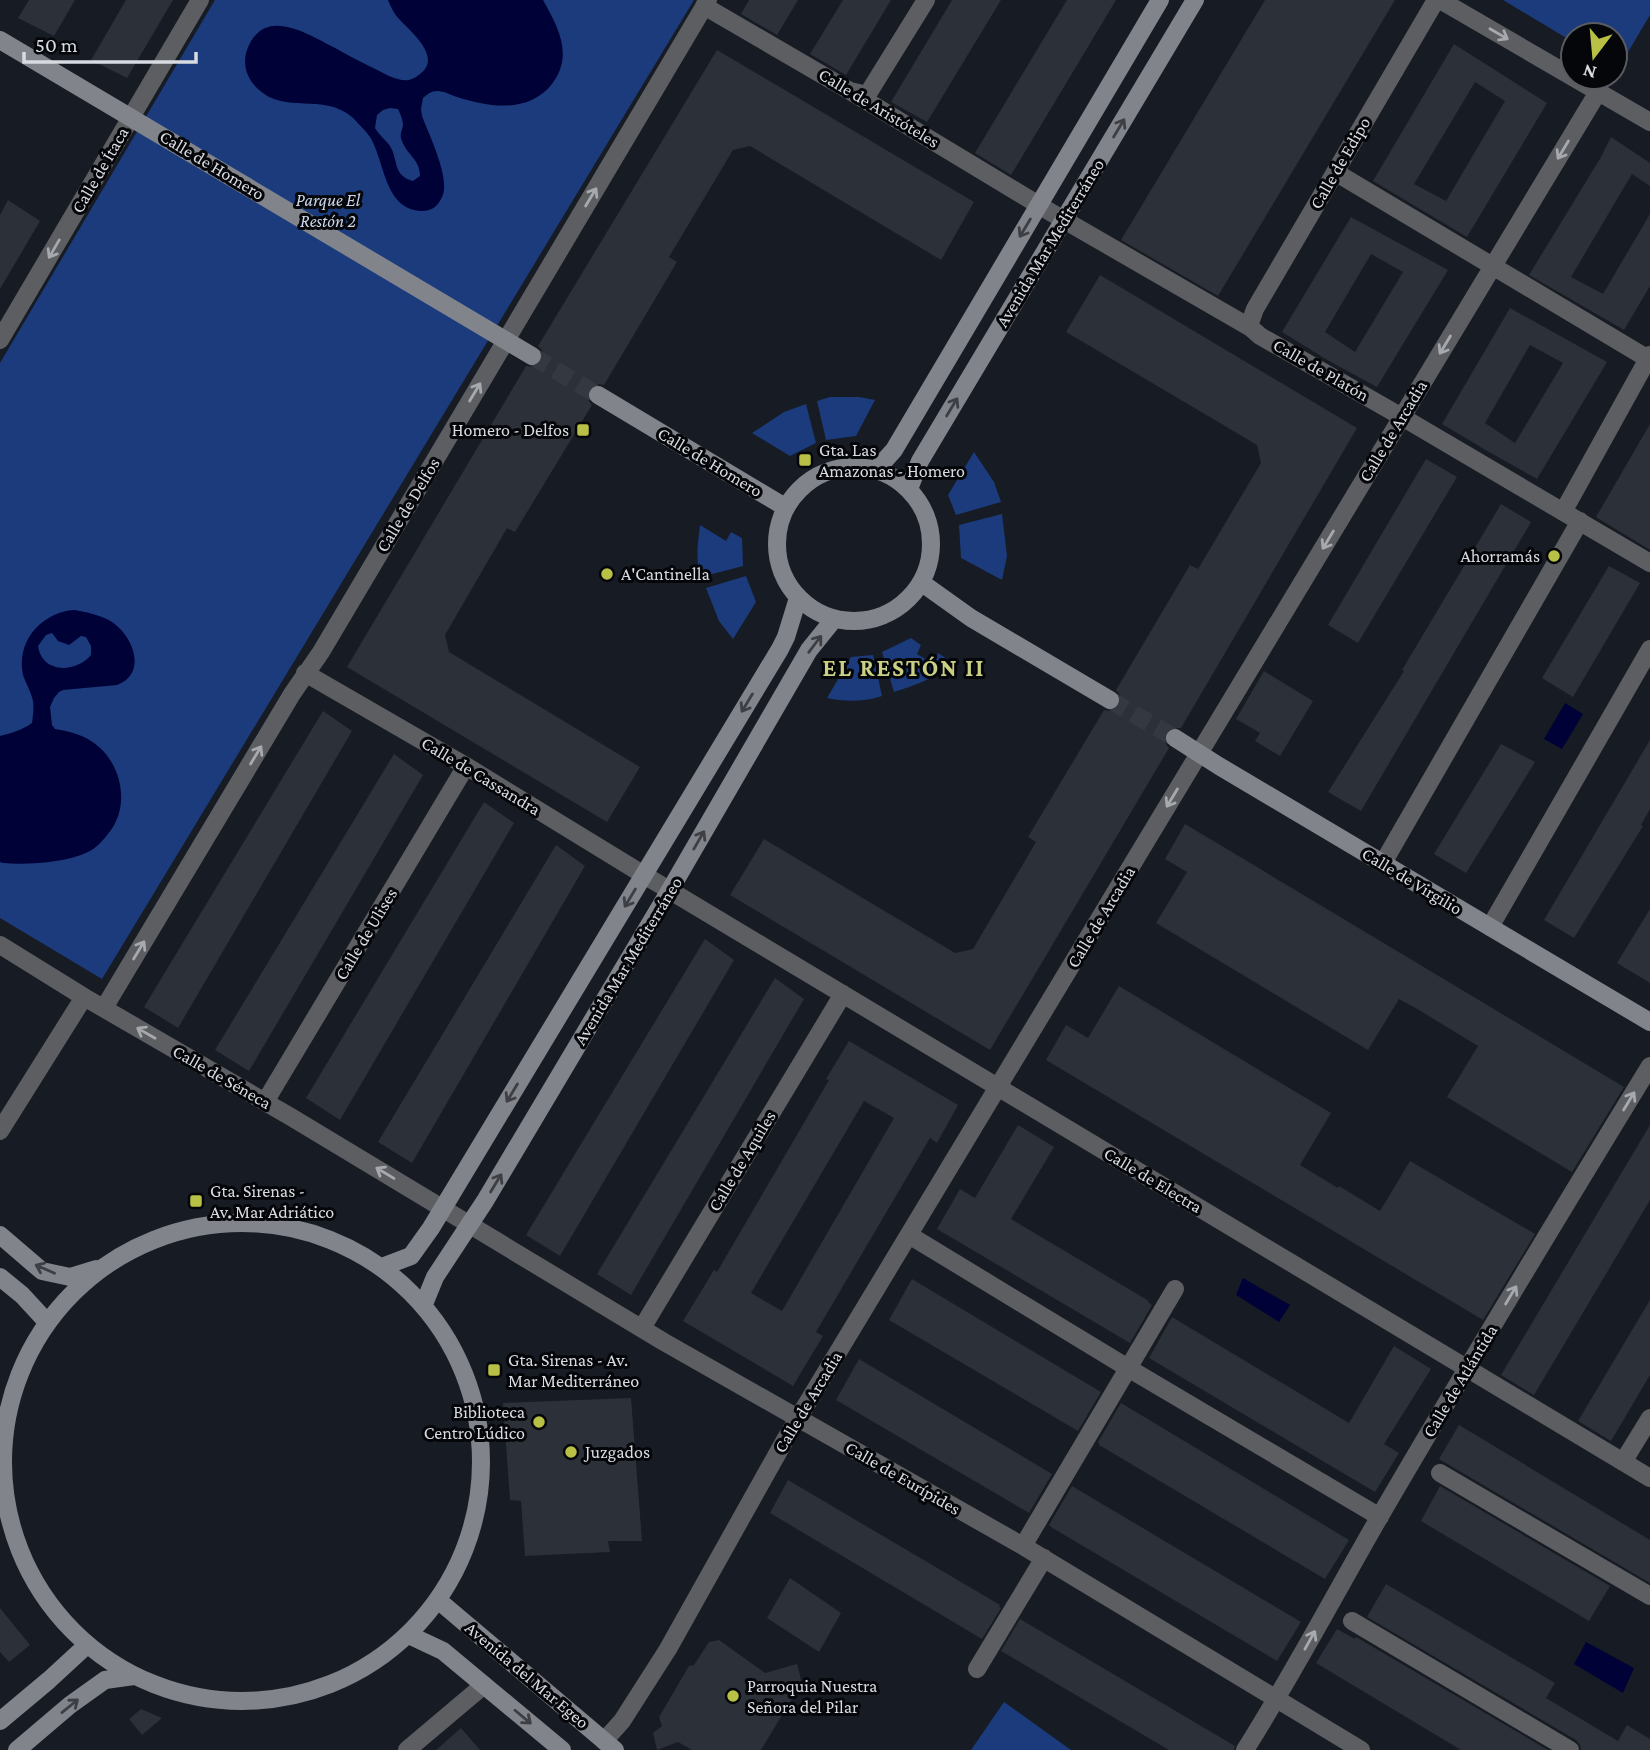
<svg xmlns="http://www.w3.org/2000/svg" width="1650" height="1750" viewBox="0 0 1650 1750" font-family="'Crimson Pro',serif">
<rect width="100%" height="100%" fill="#171b23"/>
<path fill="#1b3b7d" d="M215 0H694L102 979 0 918V363Z
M1503 0H1650V15L1618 69 1615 67V35H1573V42Z
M830 397H859L875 400 856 436 826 440 817 401Z
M806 404 816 443 790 456 752 433 784 412Z
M974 452 994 482 1001 502 956 515 948 495Z
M1002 514 1007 556 1002 580 961 558 959 525Z
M700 525 726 541 731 532 742 538 743 566 701 577C695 561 698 542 700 525Z
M746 576 756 602 733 639 719 621 706 588Z
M911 638 921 645 917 654 932 663 938 653 952 662C938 678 913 686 894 692L882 652Z
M873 655 882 696C863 702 846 702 827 698L851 657Z
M1004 1702 1071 1750H971Z"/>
<path fill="#000136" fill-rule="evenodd" d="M388 0H543C558 27 574 55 552 84 528 114 489 107 457 97 451 95 444 91 437 91 431 91 428 94 423 98L421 109 422 116C429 135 451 179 442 197 438 206 432 211 422 211 384 210 385 161 370 137 365 130 358 123 352 117 322 92 285 115 258 89 247 79 242 64 247 50 264 4 309 35 337 49 354 59 372 67 389 76 402 81 409 83 420 74 443 57 410 31 399 19 394 14 391 7 388 0ZM390 108 398 109C400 113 403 120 403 125 402 132 399 134 402 141 407 155 420 159 420 176L413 181C392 175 399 161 390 146 386 140 379 135 375 128L377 115 383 110Z
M74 610C86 612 101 615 112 622 133 636 148 673 117 685L63 690 59 692 54 698 50 707 52 725 55 729C67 731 81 734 91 741 120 759 131 802 111 830 105 838 97 848 88 852 65 863 27 865 3 863L0 862V736C12 733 22 730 32 723 33 715 34 708 33 701 31 691 26 684 23 675 19 656 25 638 39 625 50 616 60 611 74 610ZM52 633 58 641 69 645 81 636 86 637 91 646V655C76 673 42 674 38 646L46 635Z
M1565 703 1583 714 1562 749 1544 739Z
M1243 1278 1290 1305 1279 1322 1236 1295Z
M1586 1642 1634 1668 1623 1693 1574 1664Z"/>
<path fill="#2c3039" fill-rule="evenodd" d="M29 0H75L54 36 18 18Z
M126 0H173L127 78 91 60Z
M749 0H798L777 35 741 14Z
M843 0H891L846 75 810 54Z
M952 0H1001L927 122 891 102Z
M1067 0H1116L1011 175 975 153Z
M1265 0H1395L1218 296 1121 240Z
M1454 44 1547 103 1467 237 1373 181ZM1475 82 1505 101 1446 201 1414 184Z
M717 50 974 202 941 260 750 146 733 150 669 257 677 262 604 385 599 384 593 385 588 390V400L592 405 515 532 507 528 445 635 449 652 640 767 607 822 347 667 526 366 533 367 541 362 543 355 542 350 538 346Z
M1611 137 1650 163V186L1632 174 1571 277 1603 294 1650 214V286L1624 330 1529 275 1601 157Z
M8 200 40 221 0 289V215Z
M1351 217 1448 270 1377 387 1329 361 1282 332ZM1371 254 1403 272 1355 352 1325 332Z
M1100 275 1357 428 1181 728H1170L1165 733V743L1169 748 990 1050 730 895 764 839 955 953 973 949 1036 842 1028 837 1104 710 1109 711 1115 710 1120 705V695L1116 690 1190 565 1198 569 1261 463 1257 445 1066 332Z
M1510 308 1607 362 1537 479 1489 452 1442 424ZM1530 345 1563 363 1515 443 1485 423Z
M1650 424V550L1596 517Z
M1426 459 1457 477 1358 643 1328 625Z
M1501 504 1531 522 1361 811 1328 792 1404 671 1402 670Z
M1609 566 1640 583 1573 697 1542 678Z
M1264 671 1313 701 1280 756 1255 741 1260 733 1236 719Z
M323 711 352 731 178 1028 144 1007Z
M1650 740V809L1641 825 1643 826 1574 938 1544 920Z
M1501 744 1535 762 1466 873 1434 854Z
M394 754 423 775 249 1071 215 1050Z
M484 802 514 823 340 1120 306 1098Z
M1185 824 1624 1087 1572 1172 1447 1097 1478 1046 1419 1010 1399 999 1368 1050 1156 923 1187 872 1165 859Z
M556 845 585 866 412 1163 378 1142Z
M1650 909V983L1617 963Z
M705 939 734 960 560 1256 526 1235Z
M775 978 804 999 631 1295 597 1274Z
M1119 986 1331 1113 1300 1165 1338 1188 1339 1186 1380 1211 1410 1161 1535 1234 1483 1320 1046 1060 1066 1025 1088 1038Z
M849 1041 958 1105 937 1143 930 1138 816 1332 823 1336 793 1386 683 1321 714 1270 717 1272 829 1080 826 1079ZM864 1101 894 1118 782 1311 751 1293Z
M1018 1125 1054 1147 1011 1219 1149 1301 1148 1302 1152 1305 1130 1343 937 1229 960 1189 975 1198Z
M1650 1125V1200L1534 1395 1501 1375Z
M912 1279 1101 1392 1078 1431 889 1320Z
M1650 1300V1375L1611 1441 1578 1421Z
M1172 1317 1349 1423 1394 1346 1431 1369 1384 1444 1399 1453 1375 1492 1149 1358Z
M859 1359 1052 1474 1029 1513 836 1400Z
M631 1398 642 1541H608L610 1552 525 1556 521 1501 510 1500 503 1403Z
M1121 1403 1349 1540 1325 1579 1099 1445V1443L1098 1442Z
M1459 1425 1650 1540V1583L1439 1459Z
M788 1480 1000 1605 999 1607 1001 1608 982 1639 770 1513Z
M1072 1486 1301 1622 1277 1661 1051 1527 1049 1525Z
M1440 1486 1610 1586 1589 1621 1421 1521Z
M790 1578 841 1613 819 1652 767 1618Z
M1386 1584 1555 1683 1546 1698 1618 1741 1627 1725 1650 1739V1750H1581L1580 1745 1576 1740 1367 1617Z
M0 1608 30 1645 9 1662 0 1652Z
M1020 1619 1235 1746 1234 1750H1169L1001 1651Z
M1337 1629 1355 1639 1356 1637 1548 1750H1461L1316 1663Z
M719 1640 765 1673 797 1664 803 1687 798 1695 793 1697 761 1750H692L678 1742 657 1750 653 1733 662 1726 659 1717 689 1666 694 1665 709 1642Z
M141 1709 162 1718 142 1735 129 1719Z
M461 1728 480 1750H436Z"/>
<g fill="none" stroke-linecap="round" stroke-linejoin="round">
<path stroke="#343840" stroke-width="18" stroke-dasharray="18 9" stroke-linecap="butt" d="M532 356 598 395
M1110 700 1175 738"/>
<path stroke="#5c5e62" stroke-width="18" d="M1440 0 1650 122
M704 6 850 91 1052 213 1251 328 1260 336 1402 417 1650 563
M850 91 863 94 869 92 926 0
M1335 172 1650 360
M1251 328 1250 323 1255 309 1436 0
M0 340 200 0
M1563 512 1650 355
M305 673 466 766 644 875 1650 1478
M1383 863 1580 521
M1490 927 1650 649
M0 945 84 997 291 1117 664 1342 1023 1546 1361 1750
M104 1008 292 694 321 652 708 0
M265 1102 466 766
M0 1131 84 997
M909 1235 1128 1368 1380 1517
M642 1328 843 994
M1623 1462 1650 1418
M1440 1473 1650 1596
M1023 1546 1175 1289
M1352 1621 1570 1750
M977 1669 1044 1558
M604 1741 622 1721 668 1649 785 1440 1598 92
M407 1750 484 1685
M1245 1750C1293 1674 1335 1594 1380 1516 1468 1365 1559 1215 1650 1066"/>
<path stroke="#81848b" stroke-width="18" d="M0 40 532 356
M598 395 785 507
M777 544a77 77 0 1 1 154 0a77 77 0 1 1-154 0Z
M876 470 894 450 1160 0
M909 489 920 461 1195 0
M922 583 971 618 1110 700
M1175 738 1219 766 1650 1022
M3 1462a239 239 0 1 1 478 0a239 239 0 1 1-478 0Z
M0 1235 42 1271 70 1277 96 1269
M382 1267 411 1256 431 1228 780 649 786 637 798 598
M0 1277 22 1295 46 1321
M424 1304 435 1277 485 1201 670 890 809 650 834 619
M439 1601 615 1750
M409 1635 443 1651 562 1750
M0 1721 49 1680 87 1645
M17 1750 70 1705 105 1680 134 1676"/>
</g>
<defs><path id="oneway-shaft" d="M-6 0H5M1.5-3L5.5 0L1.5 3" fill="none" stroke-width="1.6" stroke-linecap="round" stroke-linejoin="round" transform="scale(1.75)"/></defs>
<g stroke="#a6a9ae">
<use href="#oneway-shaft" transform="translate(1499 34) rotate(30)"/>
<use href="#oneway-shaft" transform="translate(1563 150) rotate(121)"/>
<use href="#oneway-shaft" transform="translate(591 197) rotate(-59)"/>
<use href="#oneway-shaft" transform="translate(54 249) rotate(120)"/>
<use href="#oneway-shaft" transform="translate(1445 345) rotate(121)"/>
<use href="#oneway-shaft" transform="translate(475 392) rotate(-59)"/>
<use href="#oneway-shaft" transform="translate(1328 540) rotate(121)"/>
<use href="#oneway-shaft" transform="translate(256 755) rotate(-59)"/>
<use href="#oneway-shaft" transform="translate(1172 798) rotate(121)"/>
<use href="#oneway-shaft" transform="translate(139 950) rotate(-59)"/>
<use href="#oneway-shaft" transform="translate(146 1033) rotate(-150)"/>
<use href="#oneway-shaft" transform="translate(1629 1101) rotate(-59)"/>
<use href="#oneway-shaft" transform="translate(385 1173) rotate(-149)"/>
<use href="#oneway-shaft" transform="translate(1511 1295) rotate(-59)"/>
<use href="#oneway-shaft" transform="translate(1310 1640) rotate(-61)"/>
</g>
<g stroke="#3d3f44">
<use href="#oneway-shaft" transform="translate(1119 128) rotate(-59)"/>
<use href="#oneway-shaft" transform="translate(1025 228) rotate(121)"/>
<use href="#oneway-shaft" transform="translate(952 407) rotate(-59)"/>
<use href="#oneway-shaft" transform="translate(815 644) rotate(-53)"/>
<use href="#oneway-shaft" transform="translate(747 703) rotate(121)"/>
<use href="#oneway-shaft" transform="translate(699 840) rotate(-60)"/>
<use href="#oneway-shaft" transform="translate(630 898) rotate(121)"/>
<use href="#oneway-shaft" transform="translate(512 1093) rotate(121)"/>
<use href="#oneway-shaft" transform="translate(496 1183) rotate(-59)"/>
<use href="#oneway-shaft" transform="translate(45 1269) rotate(-156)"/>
<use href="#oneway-shaft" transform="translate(70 1706) rotate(-39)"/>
<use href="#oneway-shaft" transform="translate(523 1717) rotate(40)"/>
</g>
<g fill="#b9c046" stroke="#050609" stroke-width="2.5">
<rect x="576" y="423" width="14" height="14" rx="3.5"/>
<rect x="798" y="453" width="14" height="14" rx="3.5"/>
<circle cx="1554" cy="556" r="7"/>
<circle cx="607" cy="574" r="7"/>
<rect x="189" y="1194" width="14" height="14" rx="3.5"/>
<rect x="487" y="1363" width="14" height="14" rx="3.5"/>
<circle cx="539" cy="1422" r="7"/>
<circle cx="571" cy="1452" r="7"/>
<circle cx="733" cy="1696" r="7"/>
</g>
<g text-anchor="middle" stroke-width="6" stroke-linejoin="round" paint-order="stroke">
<g font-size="18" fill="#d8dbe1" stroke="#050609">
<text transform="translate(879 108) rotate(31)" y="6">Calle de Aristóteles</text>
<text transform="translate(1340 163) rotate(-60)" y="6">Calle de Edipo</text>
<text transform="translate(212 165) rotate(31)" y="6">Calle de Homero</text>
<text transform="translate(100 170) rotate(-60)" y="6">Calle de Ítaca</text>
<text transform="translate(1050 243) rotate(-59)" y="6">Avenida Mar Mediterráneo</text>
<text transform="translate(1321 370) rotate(30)" y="6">Calle de Platón</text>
<text transform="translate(1393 431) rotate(-59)" y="6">Calle de Arcadia</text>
<text transform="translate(710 462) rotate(31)" y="6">Calle de Homero</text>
<text transform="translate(408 505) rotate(-59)" y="6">Calle de Delfos</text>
<text transform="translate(481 776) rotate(31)" y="6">Calle de Cassandra</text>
<text transform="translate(1412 881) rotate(31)" y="6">Calle de Virgilio</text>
<text transform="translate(1101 917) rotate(-59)" y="6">Calle de Arcadia</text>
<text transform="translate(366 934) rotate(-59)" y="6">Calle de Ulises</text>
<text transform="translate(628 961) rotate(-59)" y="6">Avenida Mar Mediterráneo</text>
<text transform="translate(222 1077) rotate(30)" y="6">Calle de Séneca</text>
<text transform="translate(742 1161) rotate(-59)" y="6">Calle de Aquiles</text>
<text transform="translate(1153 1180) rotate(31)" y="6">Calle de Electra</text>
<text transform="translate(1460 1381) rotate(-59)" y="6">Calle de Atlántida</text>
<text transform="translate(808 1402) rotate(-59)" y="6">Calle de Arcadia</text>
<text transform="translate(903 1478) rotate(30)" y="6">Calle de Eurípides</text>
<text transform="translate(527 1675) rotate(40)" y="6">Avenida del Mar Egeo</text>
</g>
<g font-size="18" font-style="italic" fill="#ccd8ed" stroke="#050609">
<text x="328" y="206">Parque El<tspan x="328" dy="21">Restón 2</tspan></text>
</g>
<g font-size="18" fill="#d8dbe1" stroke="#050609" text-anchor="start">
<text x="569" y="436" text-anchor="end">Homero - Delfos</text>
<text x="819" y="456">Gta. Las<tspan x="819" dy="21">Amazonas - Homero</tspan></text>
<text x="1540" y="562" text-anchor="end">Ahorramás</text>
<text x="621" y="580">A'Cantinella</text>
<text x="210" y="1197">Gta. Sirenas -<tspan x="210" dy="21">Av. Mar Adriático</tspan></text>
<text x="508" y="1366">Gta. Sirenas - Av.<tspan x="508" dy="21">Mar Mediterráneo</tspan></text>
<text x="525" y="1418" text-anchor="end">Biblioteca<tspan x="525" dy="21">Centro Lúdico</tspan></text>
<text x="585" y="1458">Juzgados</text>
<text x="747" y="1692">Parroquia Nuestra<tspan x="747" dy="21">Señora del Pilar</tspan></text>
</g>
<g font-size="24" font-weight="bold" letter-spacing="2" fill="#c9d083" stroke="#050609">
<text x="904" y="676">EL RESTÓN II</text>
</g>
</g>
<g transform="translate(1594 56) rotate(196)"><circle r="33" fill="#050609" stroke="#595b5f" stroke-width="2"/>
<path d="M0-5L12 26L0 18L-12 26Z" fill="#b9c046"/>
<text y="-10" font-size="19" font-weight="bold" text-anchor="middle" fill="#d8dbe1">N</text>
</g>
<path d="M24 52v10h172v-10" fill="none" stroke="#d8dbe1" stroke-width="3.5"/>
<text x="35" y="52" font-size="21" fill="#d8dbe1" stroke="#050609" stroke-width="5" paint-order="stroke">50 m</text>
</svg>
